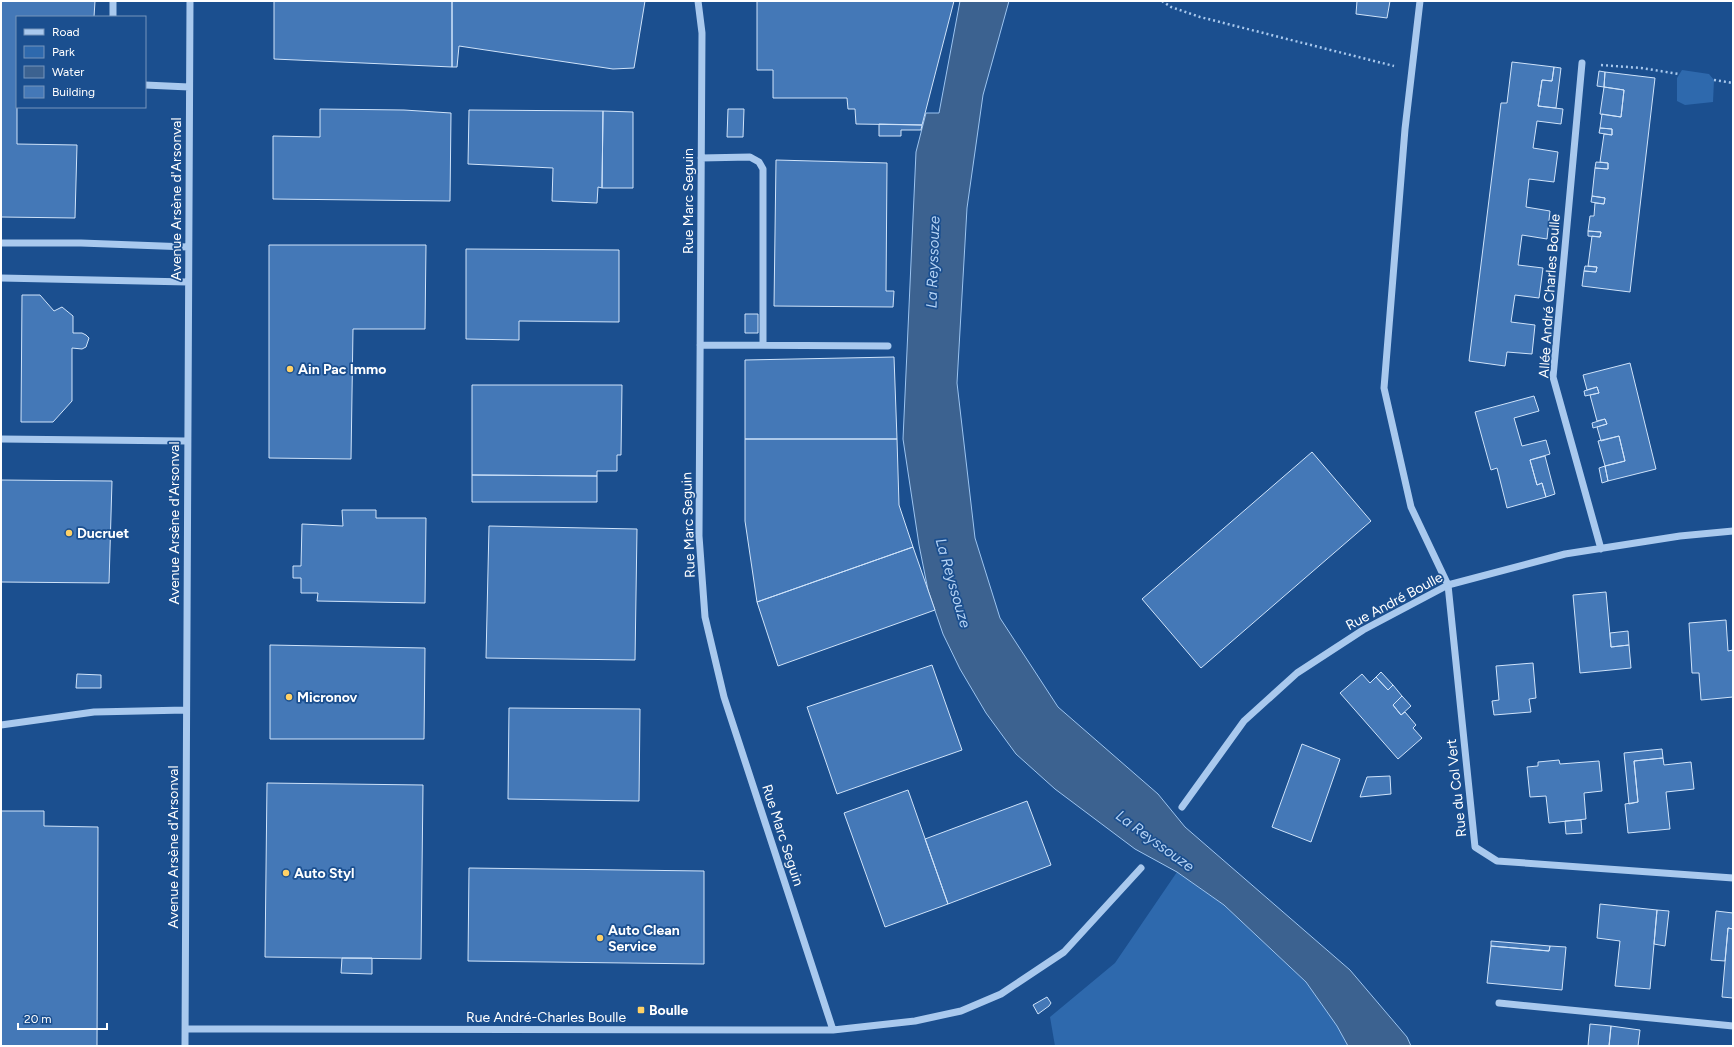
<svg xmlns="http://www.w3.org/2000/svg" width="1734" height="1047" viewBox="0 0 1734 1047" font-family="Figtree,sans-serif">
<rect width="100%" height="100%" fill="#1b4f8f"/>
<path fill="#2e69ad" d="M1682 70 1709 74 1714 80 1713 102 1685 105 1677 101V78Z
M1177 872 1224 905 1306 982 1337 1026 1348 1046H1055L1050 1017 1115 963Z"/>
<path fill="#3c6290" stroke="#9cc4f0" d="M960 1H1009L983 95 967 208 957 383 975 538 1000 618 1058 707 1158 794 1185 827 1350 970 1407 1037 1411 1046H1348L1337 1026 1306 982 1224 905 1177 872 1135 849 1055 789 1016 754 986 713 960 669 943 634 928 590 919 545 903 439 916 152 926 113H939Z"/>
<path fill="#4478b7" stroke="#cfe3fa" d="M1 1H95L94 17H17V144L77 145 75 218 1 217Z
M274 1H452V67L274 59Z
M452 1H645L634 68 613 69 459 46 457 67H452Z
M757 1H954L922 125 856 124 855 109H848L847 98H773V70H757Z
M1357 1H1390L1387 18 1356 14Z
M1512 62 1554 67 1552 81 1542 80 1538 106 1563 109 1561 124 1537 121 1533 148 1558 152 1554 182 1529 179 1526 207 1550 211 1547 239 1522 235 1518 265 1543 268 1539 298 1515 295 1511 322 1535 325 1532 354 1507 352 1505 366 1469 361 1501 103H1507Z
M1554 67 1561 68 1556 108 1538 106 1542 80 1552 81Z
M1599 71 1605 72 1604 87 1597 86Z
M1605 72 1655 78 1630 292 1582 286 1584 271 1596 272 1597 267 1588 266 1592 236 1600 237 1601 232 1588 231 1590 216H1594L1595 203 1604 204 1605 198 1592 196 1595 168 1608 169V163L1600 162 1604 134 1612 135V129L1600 128 1602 114 1621 117 1624 90 1604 87Z
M1604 87 1624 90 1621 117 1600 114Z
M320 109 404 110 451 113 450 201 273 199V136L320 137Z
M728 109H744L743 137H727Z
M469 110 603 111 602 188 598 187 597 203 552 201 553 168 468 164Z
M603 111 633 112V188H602Z
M879 124 922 125 921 130H901V136H879Z
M1600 128 1612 129V135L1599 133Z
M776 160 887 163 886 291H894L893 307 774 306Z
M1596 162 1608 163V169L1595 168Z
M1592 196 1605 198 1604 204 1591 202Z
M1588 231 1601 232 1600 237 1588 236Z
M269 245H426L425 329H353L351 459 269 458Z
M466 249 619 250V322L519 321V340L466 339Z
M1585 266 1597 267 1596 272 1584 271Z
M22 295H40L54 311 62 307 73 316V333H82L86 335 89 338 86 347 82 349 72 348V401L53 422H21Z
M745 314H758V333H745Z
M894 357 897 439H745V360Z
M1630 363 1656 469 1608 481 1605 466 1625 461 1619 436 1601 441 1597 427 1607 424 1605 419 1597 421 1590 395 1599 393 1597 387 1587 390 1583 375Z
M472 385H622L621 455H617V471H597V476L472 475Z
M1597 387 1599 393 1585 396 1584 391Z
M1534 396 1539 411 1514 418 1522 446 1546 440 1550 454 1530 460 1537 485 1542 483 1546 497 1507 508 1497 468 1491 470 1475 412Z
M1605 419 1607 424 1593 428 1592 423Z
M1619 436 1625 461 1605 466 1598 441Z
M745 439H897L899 505 913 547 757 602 745 521Z
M1312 452 1371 521 1201 668 1142 599Z
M1545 456 1555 494 1546 497 1542 483 1537 485 1530 460Z
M1605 466 1608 481 1602 483 1599 468Z
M472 475 597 476V502H472Z
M1 480 112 481 109 583 1 582Z
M342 510H376V518H426L425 603 317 601 318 593H301V578H293V566H301L302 524 343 526Z
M489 526 637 529 635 660 486 658Z
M913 547 935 610 778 666 757 602Z
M1606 592 1611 647 1629 645 1631 668 1580 673 1573 595Z
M1726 620 1728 651 1733 650V697L1701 700 1699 673H1692L1689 623Z
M1628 631 1629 645 1611 647 1610 633Z
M270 645 425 648 424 739H270Z
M1533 663 1536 698 1529 699 1531 712 1494 715 1492 701 1499 700 1496 666Z
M932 665 962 750 837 794 807 707Z
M1381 672 1393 685 1388 690 1376 677Z
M77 674 101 675V688H76Z
M1362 674 1370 683 1376 677 1388 690 1393 685 1402 696 1393 705 1401 715 1405 712 1416 725 1413 728 1422 738 1398 759 1340 693Z
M1402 696 1411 706 1401 715 1393 705Z
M509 708 640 709 639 801 508 799Z
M1302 744 1340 759 1311 842 1272 827Z
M1662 749 1663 758 1634 761 1638 802 1629 804 1624 753Z
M1663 758 1664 765 1691 762 1694 789 1666 792 1670 829 1628 833 1625 804 1638 802 1634 761Z
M1559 760 1560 764 1599 761 1602 791 1584 793 1586 819 1549 823 1546 796 1530 797 1527 767 1538 766V762Z
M1390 776 1391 794 1360 797 1367 777Z
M267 783 423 785 421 959 265 957Z
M908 790 948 904 885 927 844 813Z
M1027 801 1051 865 948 904 925 839Z
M1 811H44V826L98 827 97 1046H1Z
M1581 820 1582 833 1566 834 1565 821Z
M469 868 704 871V964L468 961Z
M1600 904 1657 910 1650 989 1615 986 1620 941 1597 938Z
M1657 910 1669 911 1665 946 1654 944Z
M1716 911 1733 913V929L1728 928 1725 961 1711 960Z
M1728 928 1733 929V998L1722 997Z
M1491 941 1550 946 1549 951 1491 946Z
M1491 946 1549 951 1550 946 1566 947 1562 990 1487 983Z
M342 958H372V974L341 973Z
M1047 997 1051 1003 1049 1006 1038 1014 1033 1005Z
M1590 1024 1611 1026 1609 1046H1588Z
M1611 1026 1640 1030 1638 1046H1609Z"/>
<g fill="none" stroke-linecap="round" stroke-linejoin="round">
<path stroke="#a9c9ee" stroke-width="2.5" stroke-dasharray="2 3" stroke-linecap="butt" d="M1162 1 1171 7 1200 17 1394 66
M1601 65 1641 68 1679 74
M1714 80 1733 83"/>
<path stroke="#a9c9ee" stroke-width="7" d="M698 1 702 33 699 536 705 617 724 697 833 1030
M1420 1 1405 129 1384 388 1411 507 1448 585 1475 847 1497 861 1733 878
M113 17V1
M1582 63 1553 377 1601 549
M145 85 189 87
M701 158 750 157 759 162 763 169V345
M1 243H81L188 247
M1 278 188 282
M700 345 888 346
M1 439 187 441
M1 725 94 712 186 710
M1182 807 1244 721 1297 673 1363 630 1448 585 1565 554 1680 536 1733 531
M1499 1003 1733 1026
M185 1029 833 1030 915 1021 961 1011 1001 994 1064 952 1141 868
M185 1046 190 1"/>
</g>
<g fill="#ffd166" stroke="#1b4f8f" stroke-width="1.5">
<circle cx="290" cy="369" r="4"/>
<circle cx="69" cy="533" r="4"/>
<circle cx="289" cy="697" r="4"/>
<circle cx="286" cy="873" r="4"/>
<circle cx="600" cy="938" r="4"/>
<rect x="637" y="1006" width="8" height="8" rx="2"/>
</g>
<g text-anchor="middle" stroke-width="3.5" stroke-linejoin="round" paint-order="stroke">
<g font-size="14" fill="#fff" stroke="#1b4f8f">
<text transform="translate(176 199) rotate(-90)" y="5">Avenue Arsène d'Arsonval</text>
<text transform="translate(688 201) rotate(-90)" y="5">Rue Marc Seguin</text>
<text transform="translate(1549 296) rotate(-86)" y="5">Allée André Charles Boulle</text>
<text transform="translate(174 523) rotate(-90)" y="5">Avenue Arsène d'Arsonval</text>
<text transform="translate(688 525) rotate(-92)" y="5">Rue Marc Seguin</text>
<text transform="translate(1394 601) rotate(-28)" y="5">Rue André Boulle</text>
<text transform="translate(1456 788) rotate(-96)" y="5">Rue du Col Vert</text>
<text transform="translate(783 835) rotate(72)" y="5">Rue Marc Seguin</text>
<text transform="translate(173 847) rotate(-90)" y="5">Avenue Arsène d'Arsonval</text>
<text x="546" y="1022">Rue André-Charles Boulle</text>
</g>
<g font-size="14" font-weight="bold" fill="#fff" stroke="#1b4f8f" text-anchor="start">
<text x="298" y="374">Ain Pac Immo</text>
<text x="77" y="538">Ducruet</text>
<text x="297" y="702">Micronov</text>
<text x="294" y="878">Auto Styl</text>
<text x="608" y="935">Auto Clean<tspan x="608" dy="16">Service</tspan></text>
<text x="649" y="1015">Boulle</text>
</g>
<g font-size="15" font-style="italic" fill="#b5d3f5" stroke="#1b4f8f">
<text transform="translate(933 262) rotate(-88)" y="5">La Reyssouze</text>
<text transform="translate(953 583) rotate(74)" y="5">La Reyssouze</text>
<text transform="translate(1155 841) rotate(36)" y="5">La Reyssouze</text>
</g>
</g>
<rect width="1734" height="1047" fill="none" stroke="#ffffff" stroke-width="4"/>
<rect x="16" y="16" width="130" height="92" fill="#1b4f8f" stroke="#7695bc"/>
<rect x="24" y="29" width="20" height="6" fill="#a9c9ee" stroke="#7695bc"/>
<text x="52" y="36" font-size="12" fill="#ffffff">Road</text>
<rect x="24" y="46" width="20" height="12" fill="#2e69ad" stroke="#7695bc"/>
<text x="52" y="56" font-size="12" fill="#ffffff">Park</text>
<rect x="24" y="66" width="20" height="12" fill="#3c6290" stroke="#7695bc"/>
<text x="52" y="76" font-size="12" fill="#ffffff">Water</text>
<rect x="24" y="86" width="20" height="12" fill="#4478b7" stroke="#7695bc"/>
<text x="52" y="96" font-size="12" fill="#ffffff">Building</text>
<path d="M18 1023v6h89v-6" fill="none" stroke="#ffffff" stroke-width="2"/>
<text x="24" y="1023" font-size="12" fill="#ffffff" stroke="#1b4f8f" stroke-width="3" paint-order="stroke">20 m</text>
</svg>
